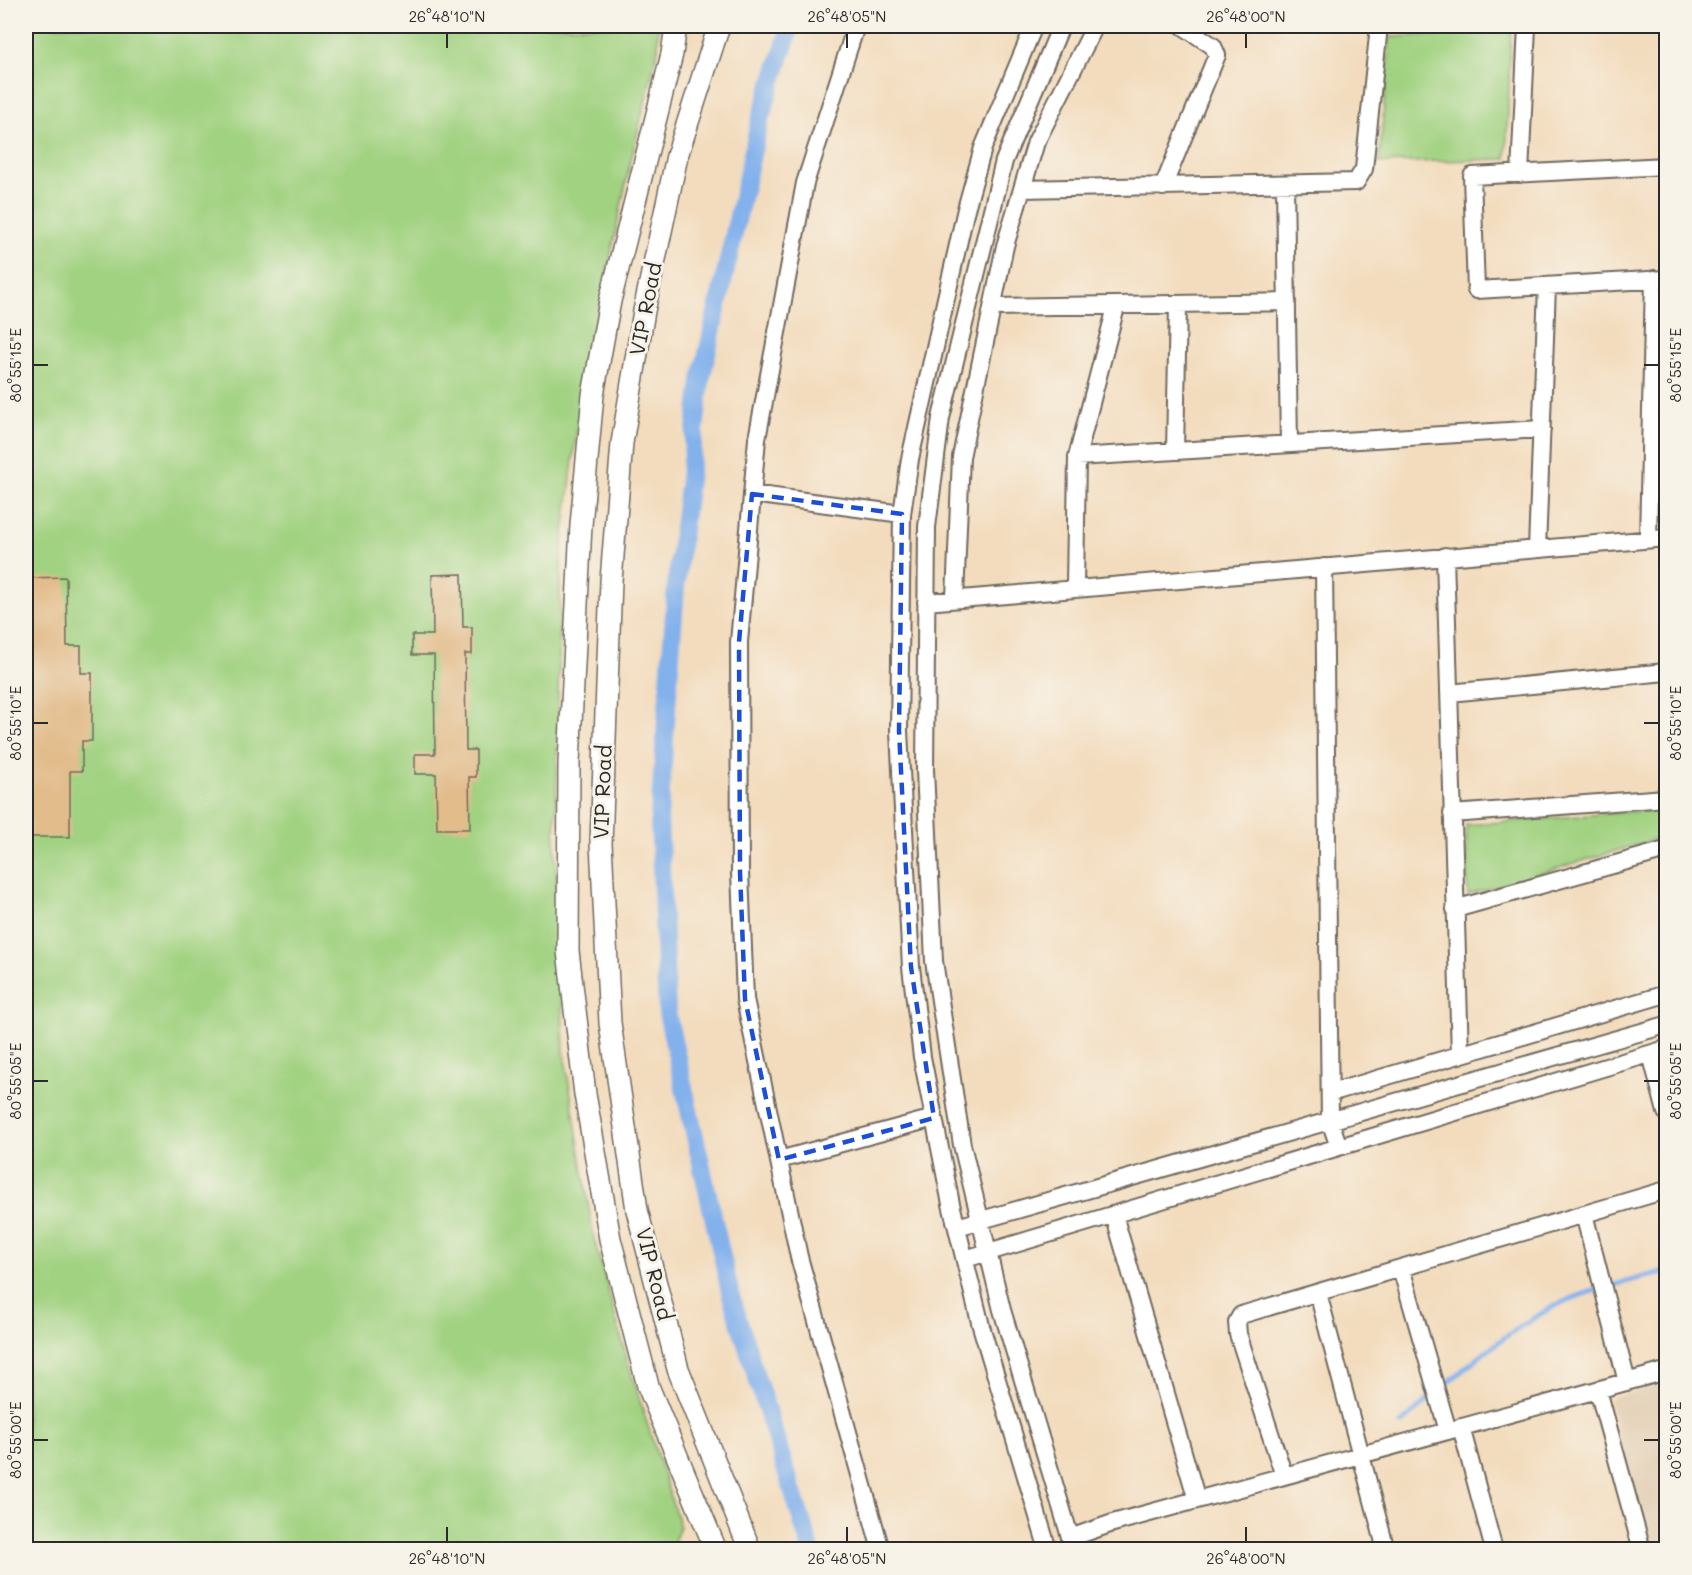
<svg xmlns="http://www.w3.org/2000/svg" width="1692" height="1575" viewBox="0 0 1692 1575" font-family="Mali,sans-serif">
<rect width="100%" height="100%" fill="#f7f3e8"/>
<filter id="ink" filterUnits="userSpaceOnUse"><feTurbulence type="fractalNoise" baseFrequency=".0167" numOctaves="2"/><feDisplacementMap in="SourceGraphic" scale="12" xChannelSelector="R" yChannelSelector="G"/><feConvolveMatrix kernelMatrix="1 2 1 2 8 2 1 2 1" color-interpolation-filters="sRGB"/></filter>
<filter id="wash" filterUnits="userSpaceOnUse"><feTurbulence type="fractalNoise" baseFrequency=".008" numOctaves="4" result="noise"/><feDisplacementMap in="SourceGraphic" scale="24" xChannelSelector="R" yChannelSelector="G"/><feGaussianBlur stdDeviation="1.35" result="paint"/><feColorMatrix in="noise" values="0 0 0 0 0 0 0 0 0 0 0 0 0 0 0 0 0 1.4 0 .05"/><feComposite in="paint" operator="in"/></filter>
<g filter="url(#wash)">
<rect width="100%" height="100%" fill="#f3dcbd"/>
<path fill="#e2cdb2" d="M1666 1383V1549H1650L1609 1399Z"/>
<path fill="#a1d281" stroke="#667e56" stroke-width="1.5" d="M26 26H658V49L630 164 581 394 561 558 555 846 564 1053 594 1239 628 1363 680 1527 671 1549 26 1550Z
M1511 31 1506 159 1379 163 1390 37Z
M1666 809V836L1468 895 1466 825Z"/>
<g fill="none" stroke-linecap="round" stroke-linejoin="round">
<path stroke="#82b1ec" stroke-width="5" d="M1401 1424C1447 1383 1494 1340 1549 1309 1584 1290 1628 1282 1666 1271"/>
<path stroke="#82b1ec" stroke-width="18" d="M791 26 760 119 701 380 676 586 659 817 667 1013 731 1296 811 1550"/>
</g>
<g id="blocks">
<path fill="#e2bc8b" d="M462 574 463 627H472V654H465L466 750H476V777H469L470 829H437L436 774H415V754H435L434 655H412V635H433L432 575Z
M66 577 67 646H81V673H92V741H82V771H70V837H26V578Z"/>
</g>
</g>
<g filter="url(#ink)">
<use href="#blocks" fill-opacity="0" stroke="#71695e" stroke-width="1.5"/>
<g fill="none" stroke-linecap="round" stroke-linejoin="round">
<defs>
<path id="minor" d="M856 26 805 183 757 439 739 642 740 872 745 999 799 1257 881 1550
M1034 26 983 148 966 209 910 459 902 514 899 731 911 967 922 1057 951 1204 981 1326 1048 1550
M1061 26 1004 161 941 418 927 527 925 770 934 961 962 1145 1002 1310 1074 1550
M1666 166 1472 176 1476 290 1666 279
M1520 174 1527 26
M1285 184 1289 444
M1163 187 1217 55 1213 46 1183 26
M1022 189 1356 182 1364 169 1379 26
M993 307 1287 302
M1175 451 1178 305
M1077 457 1542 429
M752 494 902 514
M1648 539 1654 279
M1537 549 1547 286
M1445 556 1460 1055
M1324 567 1330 1121 1339 1147
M1075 587 1077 457 1116 307
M955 598 961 457 1005 246 1036 142 1095 26
M926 602 1666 538
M1449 693 1666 672
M1452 814 1666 798
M1455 909 1666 850
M1651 1054 1666 1112
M1330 1093 1666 994
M779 1160 934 1118
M1584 1214 1627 1382
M1114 1215 1197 1500
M957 1227 1666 1025
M965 1259 1666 1049
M1401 1268 1448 1431
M1318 1293 1386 1550
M1598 1390 1642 1550
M1461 1427 1494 1550
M1284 1476 1238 1334 1237 1322 1241 1315 1666 1190
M1070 1538 1113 1523 1666 1371"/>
<path id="major" d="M676 26 672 54 610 301 593 395 581 525 569 763 568 951 585 1094 610 1239 648 1386 716 1550
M719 26 677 156 644 311 622 443 611 581 601 843 610 1023 637 1210 678 1369 750 1550"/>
</defs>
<use href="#minor" stroke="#71695e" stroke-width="20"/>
<use href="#major" stroke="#71695e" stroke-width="24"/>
<use href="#minor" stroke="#fff" stroke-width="16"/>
<use href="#major" stroke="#fff" stroke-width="21"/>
</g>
</g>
<path fill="none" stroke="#1d4ed8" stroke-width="4.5" stroke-dasharray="12 8" stroke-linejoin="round" d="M752 494 902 514 899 731 911 967 934 1118 779 1160 745 999 740 872 739 642Z"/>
<path fill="none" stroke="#2b2b2b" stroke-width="2" d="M447 33V48M847 33V48M1246 33V48M33 365H48M1644 365H1659M33 723H48M1644 723H1659M33 1081H48M1644 1081H1659M33 1440H48M1644 1440H1659M447 1527V1542M847 1527V1542M1246 1527V1542"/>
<g text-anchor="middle" stroke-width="6" stroke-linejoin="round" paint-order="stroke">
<g font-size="21" fill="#2b2b2b" stroke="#f7f3e8">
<text transform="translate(646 309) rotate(-79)" y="7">VIP Road</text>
<text transform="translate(603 792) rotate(-88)" y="7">VIP Road</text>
<text transform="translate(654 1274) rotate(76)" y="7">VIP Road</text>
</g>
</g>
<rect width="1692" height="1575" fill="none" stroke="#f7f3e8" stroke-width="66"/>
<rect x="33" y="33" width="1626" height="1509" fill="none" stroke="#2b2b2b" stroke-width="2"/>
<g font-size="15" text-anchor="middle" fill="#2b2b2b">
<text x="447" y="22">26°48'10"N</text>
<text x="847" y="22">26°48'05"N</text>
<text x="1246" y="22">26°48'00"N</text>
<text transform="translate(1676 365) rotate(-90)" y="5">80°55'15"E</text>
<text transform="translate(16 365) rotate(-90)" y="5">80°55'15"E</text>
<text transform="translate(1676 723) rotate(-90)" y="5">80°55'10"E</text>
<text transform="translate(16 723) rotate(-90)" y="5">80°55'10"E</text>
<text transform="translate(1676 1081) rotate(-90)" y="5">80°55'05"E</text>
<text transform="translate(16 1081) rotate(-90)" y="5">80°55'05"E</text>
<text transform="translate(1676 1440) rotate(-90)" y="5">80°55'00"E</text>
<text transform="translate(16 1440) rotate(-90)" y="5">80°55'00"E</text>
<text x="447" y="1564">26°48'10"N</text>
<text x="847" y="1564">26°48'05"N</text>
<text x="1246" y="1564">26°48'00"N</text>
</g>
</svg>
